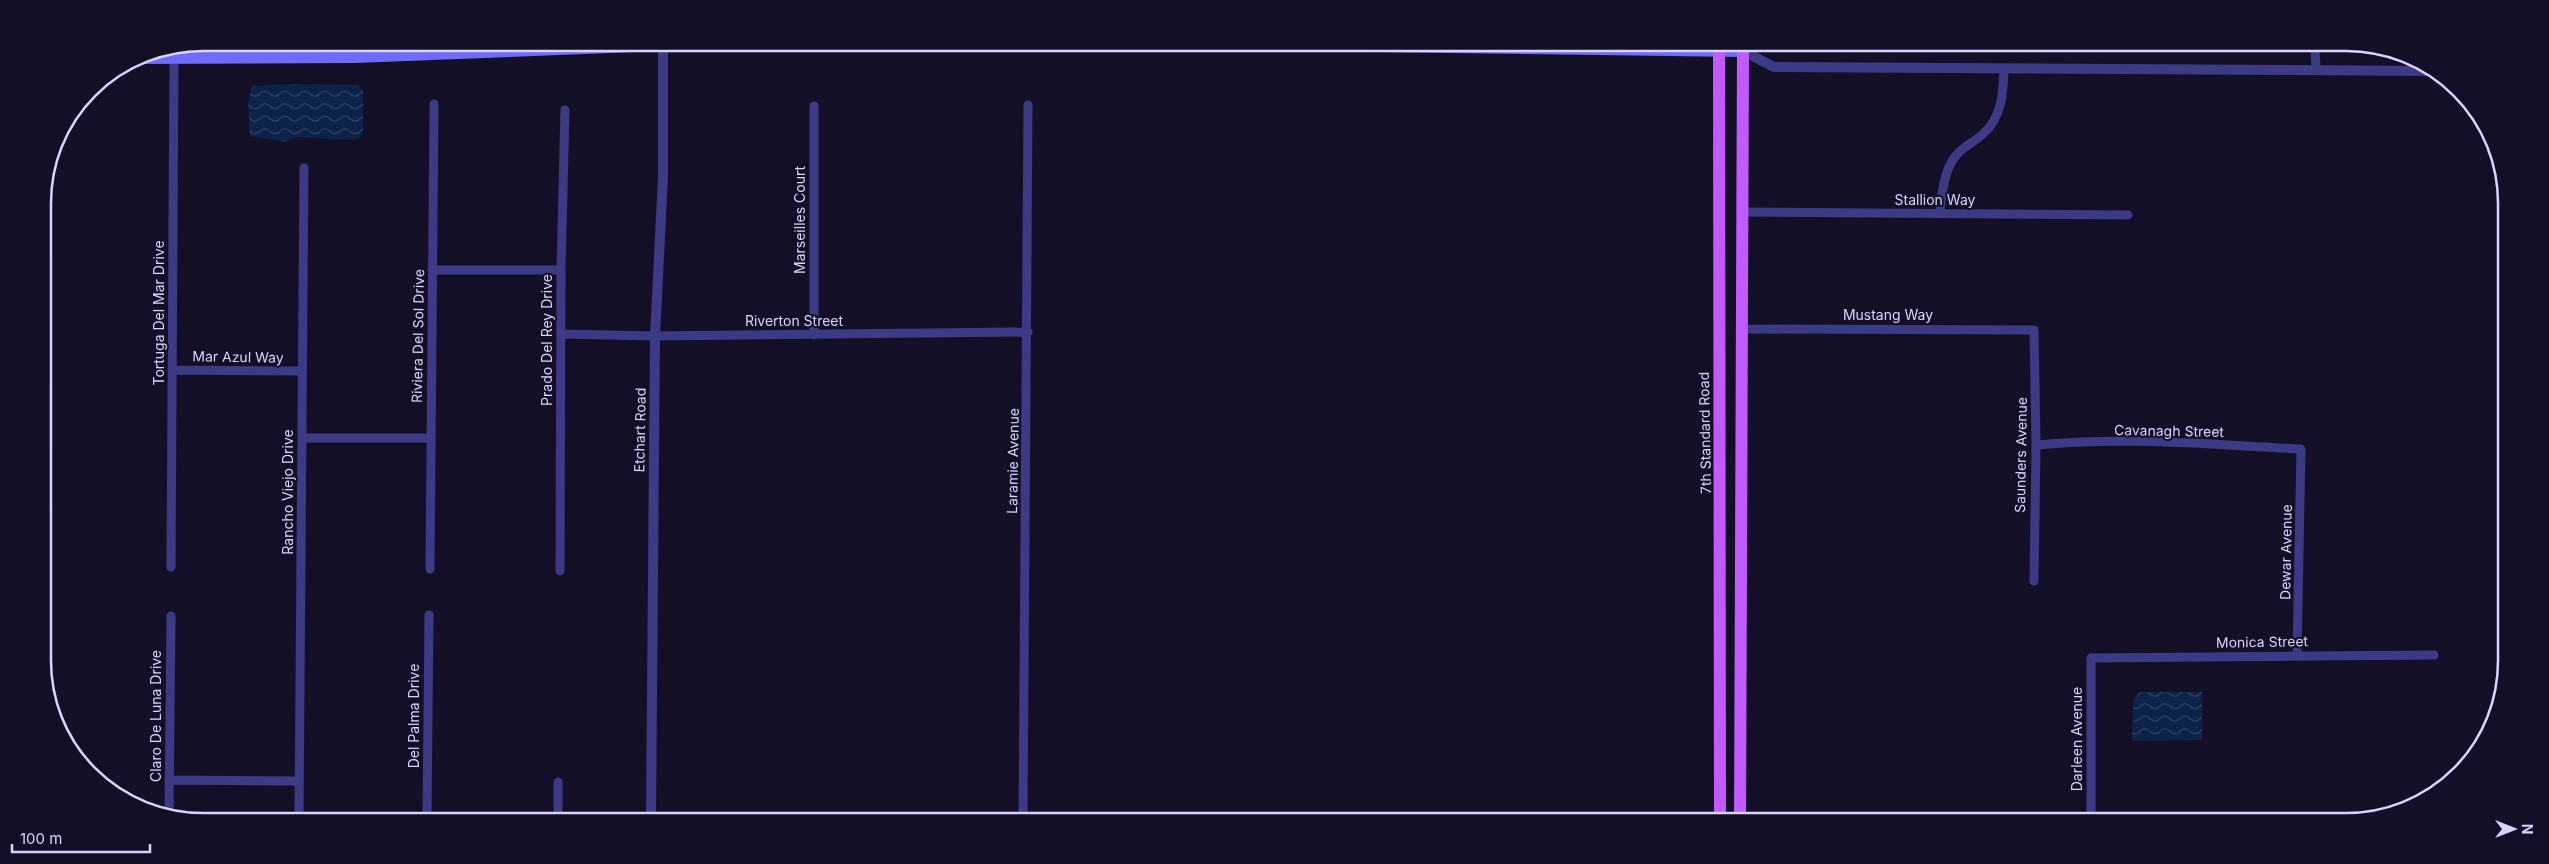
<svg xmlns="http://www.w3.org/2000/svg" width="2549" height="864" viewBox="0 0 2549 864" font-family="Inter,sans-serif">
<defs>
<pattern id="water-waves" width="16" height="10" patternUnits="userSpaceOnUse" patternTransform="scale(1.25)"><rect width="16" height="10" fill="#0c2248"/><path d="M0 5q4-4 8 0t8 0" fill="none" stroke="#2f4163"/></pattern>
</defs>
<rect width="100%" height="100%" fill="#130f26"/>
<path fill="url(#water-waves)" d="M288 84 358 85 363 90V132L359 138 352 140 297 137 285 142 250 136 248 103 252 86Z
M2140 692H2202V740L2132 741 2133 700Z"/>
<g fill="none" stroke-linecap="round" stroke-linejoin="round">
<path stroke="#3d3a85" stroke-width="9" d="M2315 48 2316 70
M1743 212 2128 215
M1940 213C1941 197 1943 180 1950 165 1957 149 1972 144 1983 134 2002 117 2003 94 2004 70
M432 270H561
M1742 329 2034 330 2036 445 2034 581
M561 334 655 336 1028 332
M814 335V106
M173 370 302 371
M302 438H431
M2036 445C2124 436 2214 445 2301 449L2297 655
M171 567 174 59
M430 569 434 104
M560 571 561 270 565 110
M169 780 299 781
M558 782V817
M169 816 171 616
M299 816 304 168
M427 817 429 615
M1023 818 1028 105
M2091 821V658L2434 655"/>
<path stroke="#3d3a85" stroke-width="10" d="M1743 51 1774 67 2434 71
M1743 51 1760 46
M651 817 655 336 663 177V44"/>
<path stroke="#6f6bff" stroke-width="12" d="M1295 45 1743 51
M137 58 355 57 663 45H997"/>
<path stroke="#c25bff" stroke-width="12" d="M1719 46 1720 820
M1740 820 1743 46"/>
</g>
<g text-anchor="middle" stroke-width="4" stroke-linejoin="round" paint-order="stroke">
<g font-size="14" fill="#d9d4ff" stroke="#130f26">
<text x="1935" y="205">Stallion Way</text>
<text transform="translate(800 220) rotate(-90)" y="5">Marseilles Court</text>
<text transform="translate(159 313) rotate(-90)" y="5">Tortuga Del Mar Drive</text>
<text x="1888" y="320">Mustang Way</text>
<text x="794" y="326">Riverton Street</text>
<text transform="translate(418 336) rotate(-89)" y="5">Riviera Del Sol Drive</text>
<text transform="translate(547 340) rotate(-90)" y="5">Prado Del Rey Drive</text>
<text transform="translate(238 357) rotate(1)" y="5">Mar Azul Way</text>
<text transform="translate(640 430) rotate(-89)" y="5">Etchart Road</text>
<text transform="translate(2169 431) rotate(1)" y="5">Cavanagh Street</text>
<text transform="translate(1705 433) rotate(-91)" y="5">7th Standard Road</text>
<text transform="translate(2021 455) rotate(-89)" y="5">Saunders Avenue</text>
<text transform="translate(1013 461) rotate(-89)" y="5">Laramie Avenue</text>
<text transform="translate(288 492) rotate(-90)" y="5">Rancho Viejo Drive</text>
<text transform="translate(2286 552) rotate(-89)" y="5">Dewar Avenue</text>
<text transform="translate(2262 642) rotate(-1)" y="5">Monica Street</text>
<text transform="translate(156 716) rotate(-90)" y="5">Claro De Luna Drive</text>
<text transform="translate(414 716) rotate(-90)" y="5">Del Palma Drive</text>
<text transform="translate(2077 739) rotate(-90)" y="5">Darleen Avenue</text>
</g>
</g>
<path d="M0 0H2549V864H0ZM203 51H2346A152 152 0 0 1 2498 203V661A152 152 0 0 1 2346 813H203A152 152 0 0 1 51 661V203A152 152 0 0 1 203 51Z" fill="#130f26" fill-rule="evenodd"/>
<path fill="none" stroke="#d9d4ff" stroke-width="2.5" d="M203 51H2346A152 152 0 0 1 2498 203V661A152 152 0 0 1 2346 813H203A152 152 0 0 1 51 661V203A152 152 0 0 1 203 51Z"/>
<g transform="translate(2514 829) rotate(90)" stroke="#130f26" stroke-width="4" paint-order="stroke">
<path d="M0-4L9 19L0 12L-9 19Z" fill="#d9d4ff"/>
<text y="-8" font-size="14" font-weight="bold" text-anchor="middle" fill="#d9d4ff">N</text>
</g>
<path d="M12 844v8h138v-8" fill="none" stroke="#d9d4ff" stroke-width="2.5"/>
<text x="20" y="844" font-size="15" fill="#d9d4ff" stroke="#130f26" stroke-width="4" paint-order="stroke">100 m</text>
</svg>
